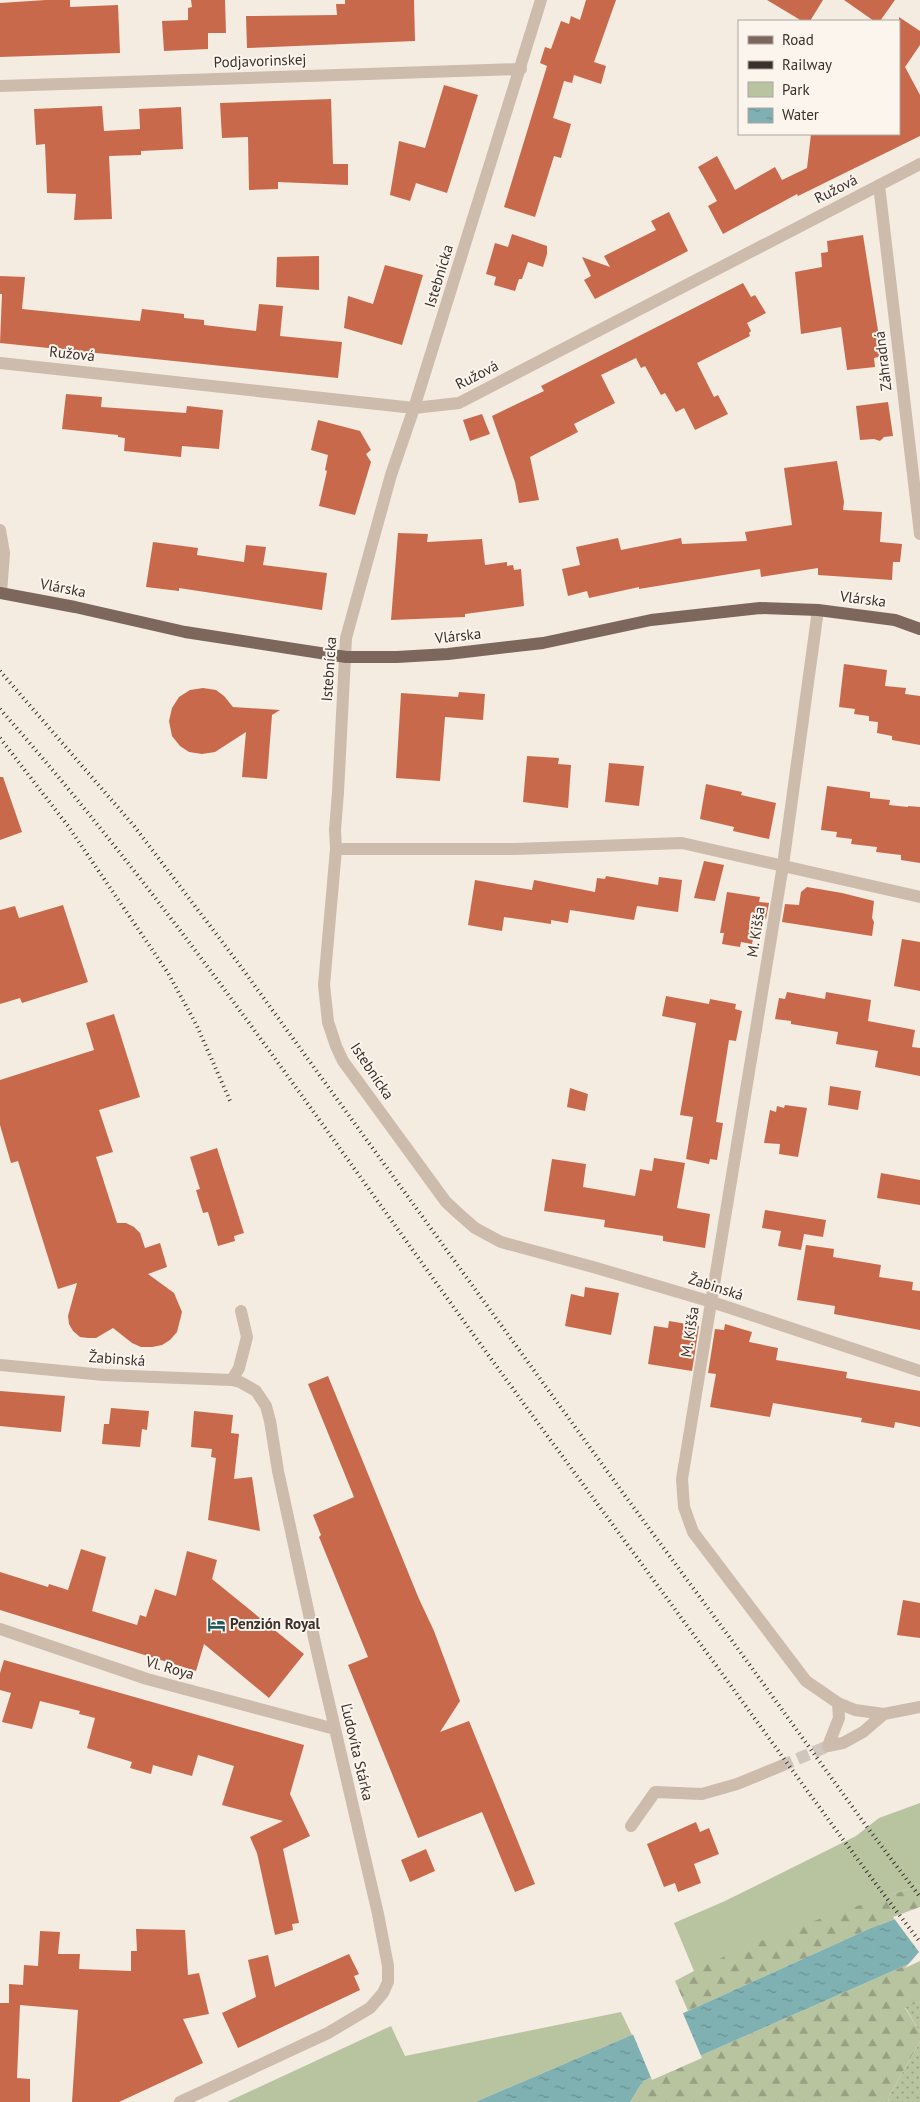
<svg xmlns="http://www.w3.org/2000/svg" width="920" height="2102" viewBox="0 0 920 2102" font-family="'PT Sans',sans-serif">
<defs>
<pattern id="forest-firs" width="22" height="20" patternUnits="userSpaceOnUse" patternTransform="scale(1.25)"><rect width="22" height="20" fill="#b8c4a0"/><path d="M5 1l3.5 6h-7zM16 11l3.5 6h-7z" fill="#97a083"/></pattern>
<pattern id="park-dots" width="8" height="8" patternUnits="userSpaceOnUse" patternTransform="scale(1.25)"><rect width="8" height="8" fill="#b8c4a0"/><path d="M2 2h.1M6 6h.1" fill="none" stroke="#97a083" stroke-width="1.8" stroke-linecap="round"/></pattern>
<pattern id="water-ripples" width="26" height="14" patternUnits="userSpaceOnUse" patternTransform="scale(1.25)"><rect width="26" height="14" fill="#7fb0b2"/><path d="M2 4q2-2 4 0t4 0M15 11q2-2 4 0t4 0" fill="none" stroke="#699091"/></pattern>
</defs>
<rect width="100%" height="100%" fill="#f4ebe1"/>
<path fill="#b8c4a0" d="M920 1803V1885C844 1911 768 1938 694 1971L674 1923 725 1901 856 1836 879 1818Z
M621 2012 632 2035 475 2102H227L391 2026 405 2056Z"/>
<path fill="url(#forest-firs)" d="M920 1885V1910L871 1928 688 2011 675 1981C752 1939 838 1913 920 1885Z
M920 1959V2002L905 2008 920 2032V2042L889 2096 888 2102H630L643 2081Z"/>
<path fill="url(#park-dots)" d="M920 2002V2032L905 2007Z
M920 2042V2102H888L889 2096Z"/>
<path fill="url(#water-ripples)" d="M920 1910V1959L643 2081 630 2102H475L688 2011 871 1928Z"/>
<path fill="#f4ebe1" d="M920 1907V1961L905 1968 919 1952 893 1917Z
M682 2011 702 2058 652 2080 632 2032Z"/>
<path fill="#c8694b" d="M46 0H70V7L118 5 120 53 0 57V3Z
M191 0H225L226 33H208V49L164 51 162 21 188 20V8L192 7Z
M345 0H414L415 41 247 48 246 16 337 15 336 4H345Z
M586 0H616L594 62 606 66 601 84 574 75 572 83 564 81 553 118 571 124 561 158 554 156 535 217 504 207 547 66 540 63 545 47 551 49 561 21 569 24 571 16 580 20Z
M767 0H823L810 21H802Z
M844 0H895L880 21H874Z
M899 17 920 31V45L905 67 920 95V136L798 196 797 194 723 234 708 206 717 201 698 167 717 156 735 190 775 167 782 180 807 168 811 134H899Z
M444 85 478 95 447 193 416 183 410 201 390 195 399 141 425 148Z
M331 99 333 164H348V185L278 182V189L249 190 248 137 222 138 220 103Z
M102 106 104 131 140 129 139 109 181 107 183 149 141 151V155L109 156 112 219 74 220 76 194 47 193 45 144 36 145 34 109Z
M669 212 688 251 595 299 584 280 591 276 582 257 610 267 604 256 656 230 651 221Z
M512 234 547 246V254L543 267 528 262 522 279H519L515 291 494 285 496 277 486 274 495 243 508 247Z
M863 235 882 356 874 358 875 367 847 370 841 327 801 334 795 272 822 267 821 253 828 252 827 241Z
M319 256V290L276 287 277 257Z
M385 265 423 275 402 345 344 328 348 296 373 304Z
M0 276 25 277 22 309 140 321 142 309 184 314V318L204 320V325L256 331 259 304 283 306 280 336 342 342 338 378 0 343 2 294H0Z
M743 283 751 297 755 295 766 313 747 323 751 331 749 333 750 336 697 363 714 397 718 395 728 414 695 430 684 408 676 412 665 393 661 395 645 366 641 368 636 358 601 375 615 403 574 424 578 432 530 457 539 500 519 503 515 482 492 416 544 391 541 386Z
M66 394 102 397 101 407 186 413 187 406 223 410 219 449 182 446 181 457 124 451 125 438 118 437V435L62 429Z
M888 402 893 436 884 437 880 441 874 439 860 440 856 406Z
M482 414 490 434 470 441 463 420Z
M318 420 360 431 371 450 366 454 371 462 355 515 319 506 327 471 325 470 328 455 311 450Z
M837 461 844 502 843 510 882 512 880 542 902 544 900 562H893L892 580 818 575V568L761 577 760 569 639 589V587L589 598 587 591 568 596 562 569 580 565 576 547 618 538 621 550 681 538 682 544 747 541 745 532 792 525 784 468Z
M398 533 428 534 427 542 482 539 485 565 507 562V566L513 565 514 570 521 569 524 606 465 614V617L391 620Z
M153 542 198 548 197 555 244 562 246 545 266 547 263 565 327 573 322 610 179 588V591L146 587Z
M844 664 887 670 885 686 906 688 905 694 920 696V745L892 740V736L877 733 878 722 869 721V716L854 714 855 709 839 707Z
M203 688 216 690 224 696 233 707 280 710 272 715 267 779 242 777 246 732 215 752 202 754 189 752 180 746 172 736 169 721 172 708 179 697 190 690Z
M459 692 485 694 483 720 445 717 440 781 396 778 401 693 458 697Z
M527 756 559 758 558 764 571 765 568 808 523 802Z
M609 763 644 766 639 806 605 802Z
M0 777H3L22 832 0 840Z
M706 784 742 792 741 795 776 803 769 839 733 831 734 827 700 819Z
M827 786 870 792V798L890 800 889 805 908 807V806L920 807V863L901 860V855L876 852 877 847 851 844 852 839 836 837 837 832 821 830Z
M704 861 724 865 715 901 694 898Z
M606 876 658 885 659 877 682 880 678 912 637 906 634 920 570 910 568 923 551 920V924L504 917 502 931 468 925 475 880 532 890 534 880 595 892 597 878 605 879Z
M807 887 842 893 874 901 872 918 874 922 872 936 782 922 785 904 799 905 801 892Z
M727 892 760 897 759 902 769 903 766 919H764L754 933 752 944 741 942 740 947 722 944 724 933H720Z
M63 905 88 982 22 1003 20 998 0 1004V910L15 906 19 918Z
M902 939 920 942V991L894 986Z
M787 992 825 999 826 992 871 1000 868 1021 915 1030 912 1047 920 1048V1076L875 1067 878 1051 836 1044 838 1032 791 1024V1021L775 1019 779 998 785 999Z
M666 996 709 1004 710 999 736 1004 735 1009 742 1011 736 1041 729 1040 716 1122 723 1123 717 1160 710 1159 709 1164 686 1159 693 1117 680 1115 696 1023 662 1016Z
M114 1014 140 1097 99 1110 113 1152 96 1157 117 1223H126L134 1227 140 1233 145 1248 160 1243 167 1267 148 1274 174 1293 182 1312 177 1332 170 1340 162 1345 152 1347H141L132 1343 113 1328 96 1338H88L80 1337 73 1331 69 1324 68 1316 77 1283 58 1289 18 1161 11 1163 0 1125V1080L94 1050 86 1023Z
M830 1086 861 1091 858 1110 828 1105Z
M570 1088 588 1094 585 1111 567 1107Z
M785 1105 807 1108 798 1157 779 1154 780 1144 764 1143 770 1110 776 1112 777 1106 784 1108Z
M217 1148 244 1233 234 1236 235 1241 218 1246 208 1212 203 1213 196 1190 200 1189 190 1157Z
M654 1158 685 1163 677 1208 710 1214 705 1248 663 1241V1236L604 1227 605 1220 544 1211 552 1159 586 1164 583 1187 635 1196 640 1169 652 1171Z
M881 1173 920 1180V1205L877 1198Z
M765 1210 826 1220 823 1237 804 1234 801 1250 778 1246 781 1231 762 1228Z
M806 1245 834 1249 833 1257 881 1265 879 1277 913 1282 912 1290 920 1291V1330L834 1314 835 1306 797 1300Z
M585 1287 619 1293 611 1335 565 1326 571 1294 584 1297Z
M669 1321 699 1326 692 1371 648 1364 654 1326 668 1328Z
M725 1324 752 1332 749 1342 778 1348 776 1360 847 1372 846 1378 920 1391V1427L895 1422 894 1428 861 1422 862 1418 773 1403 770 1417 710 1407 716 1374 708 1373 715 1329 724 1330Z
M328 1376 419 1599 434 1631 460 1701 440 1732 469 1721 535 1884 515 1892 482 1812 418 1838 348 1665 368 1657 319 1537 321 1535 313 1515 354 1497 308 1384Z
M0 1391 65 1396 61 1432 0 1426Z
M111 1408 149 1411 147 1430 142 1429 140 1447 102 1444 104 1424H109Z
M194 1411 233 1415 231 1433 239 1434 234 1479 252 1477 260 1531 208 1520 216 1458 211 1457 212 1449 191 1447Z
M81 1549 106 1557 92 1611 137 1625 140 1615 146 1617 155 1589 176 1596 187 1551 217 1560 212 1579 304 1654 269 1698 204 1644 196 1671 0 1610V1572L48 1587 49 1584 68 1590Z
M903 1600 920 1603V1638L897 1635Z
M4 1660 304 1745 290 1794 310 1836 283 1849 299 1923 292 1924 293 1930 275 1935 257 1853 250 1837 283 1821 222 1805 234 1766 198 1755 192 1776 153 1765 151 1774 130 1768 132 1762 87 1748 95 1718 79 1714 80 1711 40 1701 32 1729 2 1722 11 1693 0 1690V1673Z
M696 1822 700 1832 709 1828 719 1854 694 1864 701 1883 678 1892 675 1883 664 1887 647 1844Z
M426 1849 435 1871 410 1882 401 1860Z
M136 1929 185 1930 188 1975 199 1973 209 2014 183 2019 203 2063 119 2102H72L78 2010 20 2005 17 2078 30 2079V2102H0V2003H9V1984L23 1985 24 1965 38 1966 40 1931 60 1932 58 1954H80L79 1969 131 1971V1951H137Z
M349 1954 359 1974 354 1976 360 1990 238 2048 222 2013 256 1997 248 1960 268 1955 275 1987Z"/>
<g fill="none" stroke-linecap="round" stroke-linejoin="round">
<path stroke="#cfc6bd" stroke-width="12" stroke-dasharray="12 6" stroke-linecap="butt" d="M781 1766 828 1746"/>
<path stroke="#cdbbac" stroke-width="12" d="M541 0 414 408 391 475 346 638 338 792 335 830 336 849 324 985 328 1022 336 1046 343 1061 373 1102 446 1202 459 1214 475 1228 501 1242 593 1267 712 1302 920 1371
M0 86 521 69
M879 185 920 534
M0 363 414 408 459 403 920 164
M0 530 4 553 1 593
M818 610 783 865 682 1479 684 1507 693 1532 806 1681 838 1703 855 1710 884 1714
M336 849H515L682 843 920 897
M0 1365 104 1375 232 1380 240 1382 256 1391 266 1406 270 1421 278 1471 316 1647 378 1914 388 1966V1982L383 1993 370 2008 328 2033 180 2102
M232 1380 239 1368 247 1337 241 1311
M0 1629 147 1679 335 1729
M828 1746 843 1743 863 1732 884 1714 920 1707
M828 1746 839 1718 838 1703
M631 1826 655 1792 702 1794 737 1784 781 1766"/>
<path stroke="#7d675c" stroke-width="12" d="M0 593 75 607 185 632 346 657H397L448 654 543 643 651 620 760 608 818 610 895 620 920 629"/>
<path stroke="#3b302b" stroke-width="4" stroke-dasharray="1 4" stroke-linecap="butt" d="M0 671 134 826 236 960 623 1493 741 1653 867 1827 920 1897
M0 709C152 881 283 1070 417 1256 516 1395 618 1531 718 1668 785 1760 851 1852 920 1942
M0 738 68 826 168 973 196 1024 231 1103"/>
</g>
<defs>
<symbol id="hotel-bare" viewBox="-9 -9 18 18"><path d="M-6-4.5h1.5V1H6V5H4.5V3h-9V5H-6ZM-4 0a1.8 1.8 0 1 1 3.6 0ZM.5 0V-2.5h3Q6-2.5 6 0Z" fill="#1f5a5e" stroke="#fbf5ee" stroke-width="2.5" paint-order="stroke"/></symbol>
</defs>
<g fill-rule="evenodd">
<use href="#hotel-bare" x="204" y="1612" width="25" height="25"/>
</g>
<g text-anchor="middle" stroke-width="4" stroke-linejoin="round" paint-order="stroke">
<g font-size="15" fill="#3b302b" stroke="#fbf5ee">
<text transform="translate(260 61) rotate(-2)" y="5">Podjavorinskej</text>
<text transform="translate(836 189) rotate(-27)" y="5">Ružová</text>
<text transform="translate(439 276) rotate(-73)" y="5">Istebnícka</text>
<text transform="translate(72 354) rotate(6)" y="5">Ružová</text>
<text transform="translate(883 361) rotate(-97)" y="5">Záhradná</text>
<text transform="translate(477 375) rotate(-27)" y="5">Ružová</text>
<text transform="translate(63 588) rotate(11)" y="5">Vlárska</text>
<text transform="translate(863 599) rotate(7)" y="5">Vlárska</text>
<text transform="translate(458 636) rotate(-6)" y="5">Vlárska</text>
<text transform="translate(329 669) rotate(-86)" y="5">Istebnícka</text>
<text transform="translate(756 932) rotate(-81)" y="5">M. Kišša</text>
<text transform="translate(372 1071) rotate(56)" y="5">Istebnícka</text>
<text transform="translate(716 1287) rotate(18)" y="5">Žabinská</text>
<text transform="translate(690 1332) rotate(-81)" y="5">M. Kišša</text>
<text transform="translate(117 1359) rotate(4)" y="5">Žabinská</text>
<text transform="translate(170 1668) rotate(16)" y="5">Vl. Roya</text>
<text transform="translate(357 1752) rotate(77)" y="5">Ľudovíta Stárka</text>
</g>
<g font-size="15" font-weight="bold" fill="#3b302b" stroke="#fbf5ee" text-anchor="start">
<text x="230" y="1629">Penzión Royal</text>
</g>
</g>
<rect x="738" y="20" width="162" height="115" fill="#fbf5ee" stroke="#aea6a0"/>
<rect x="748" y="36" width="25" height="8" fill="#7d675c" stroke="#aea6a0"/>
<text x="782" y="45" font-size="15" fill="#3b302b">Road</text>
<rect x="748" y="61" width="25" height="8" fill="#3b302b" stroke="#aea6a0"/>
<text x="782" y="70" font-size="15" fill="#3b302b">Railway</text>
<rect x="748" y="82" width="25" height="15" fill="#b8c4a0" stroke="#aea6a0"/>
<text x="782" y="95" font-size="15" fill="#3b302b">Park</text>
<rect x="748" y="108" width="25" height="15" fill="url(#water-ripples)" stroke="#aea6a0"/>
<text x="782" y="120" font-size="15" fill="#3b302b">Water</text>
</svg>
